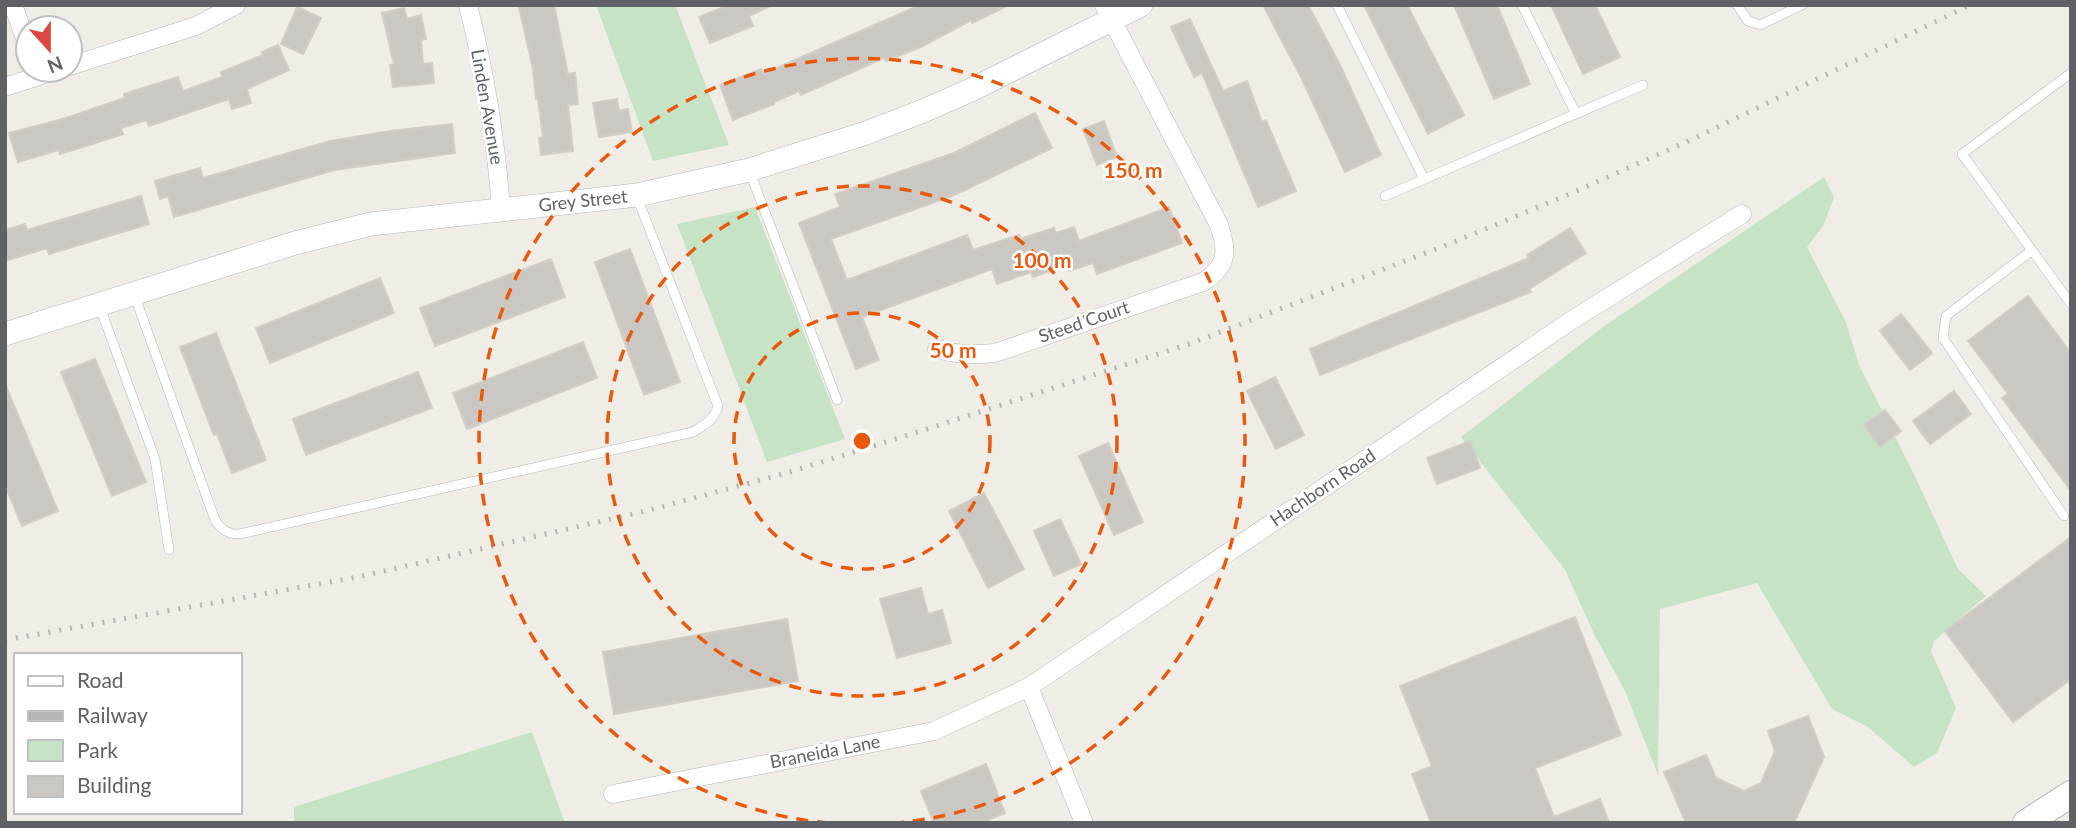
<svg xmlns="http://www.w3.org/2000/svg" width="2076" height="828" viewBox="0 0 2076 828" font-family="Lato,sans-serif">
<rect width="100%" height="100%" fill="#efede6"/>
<path fill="#c6e4c5" d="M596 5H675L729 145 653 161Z
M1824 177 1834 198 1823 226 1807 247 1846 322 1859 365 1911 468 1958 569 1986 596 1934 641 1931 651 1956 708 1937 753 1914 767 1868 727 1832 709 1757 583 1660 609 1658 775 1625 691 1595 636 1565 570 1461 437 1603 327Z
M755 207 845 439 767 462 677 224Z
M532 732 565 823H294V807Z"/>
<path fill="#cbc8c3" stroke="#d3cec5" stroke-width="2" d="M528 5H554L568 74 575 73 578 104 568 105 573 151 541 155 539 138 543 137 538 99H536L533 69 519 7Z
M729 5H772L749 16 753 26 710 43 699 17Z
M920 5H1009L972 23 971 20 921 47 886 61 884 58 801 95 799 91 774 102V104L733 120 720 85 761 69 763 74Z
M1263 5H1308L1341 67 1381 155 1345 172 1302 79Z
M1364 5H1407L1464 115 1428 134Z
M1454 5H1497L1530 84 1494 99Z
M1551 5H1595L1620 57 1583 74Z
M297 7 321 18 303 54 281 44Z
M404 8 407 19 421 15 426 39 421 40 423 64 432 63 434 83 393 87 390 65 394 64 382 13Z
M1190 19 1223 91 1247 81 1262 122 1266 120 1296 191 1258 207 1202 73 1194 77 1171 27Z
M278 45 289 70 247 89 251 103 232 109 229 99 149 126 147 120 121 128 123 134 92 144 60 154 59 150 18 162 9 133 63 119 125 98 124 94 178 77 183 91 222 77 221 72 263 55 262 52Z
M617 99 619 111 628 109 632 132 599 137 593 103Z
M1035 113 1052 148 952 196 831 239 847 280 967 235 973 250 1019 235 1020 239 1054 228 1056 233 1074 227 1079 241 1169 207 1182 243 1097 274 1093 263 1069 271 1067 265 1033 277 1031 272 997 284 992 269 862 317 879 360 856 369 799 223 840 207 835 194 954 153Z
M1104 121 1117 157 1097 165 1083 129Z
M452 124 455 153 334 170 174 217 168 196 160 199 155 181 200 168 203 178 330 141 390 131Z
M141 196 149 224 49 254 47 248 5 261V230L25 224 27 230Z
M1570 228 1586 253 1529 289 1531 292 1320 375 1310 349 1529 258 1527 255Z
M630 249 680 382 644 395 595 262Z
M551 259 565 297 435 346 420 308Z
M380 278 394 313 270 363 256 328Z
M2028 296 2071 353V491L2002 398 2008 394 1968 341Z
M1901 314 1932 353 1910 370 1880 331Z
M216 333 266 460 232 473 217 434 214 435 180 347Z
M583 342 597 378 467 429 453 393Z
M95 359 146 482 112 496 61 372Z
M418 372 432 408 306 455 293 419Z
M1275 377 1304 435 1276 449 1247 391Z
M5 384 58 511 22 526 5 485Z
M1954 391 1971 414 1930 444 1913 421Z
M1885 410 1901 431 1880 447 1864 425Z
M1470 441 1480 468 1437 484 1427 458Z
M1108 443 1143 522 1114 535 1079 456Z
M984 493 1024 569 988 588 949 511Z
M1060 519 1081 564 1054 576 1034 531Z
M2071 537V679L2013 722 1945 631Z
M921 588 928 614 942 610 951 643 897 658 880 599Z
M1575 617 1621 735 1535 768 1554 817 1600 799 1609 823H1431L1412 774 1432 766 1400 686Z
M787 619 798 681 614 714 603 652Z
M1808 716 1824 757 1794 823H1686L1664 772 1706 755 1716 778 1744 791 1761 783 1775 751 1768 731Z
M986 764 1005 813 981 823H934L921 791Z"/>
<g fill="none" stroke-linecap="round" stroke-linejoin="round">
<defs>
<path id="service" d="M1337 5 1424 179
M1522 5 1576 114
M1737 5 1748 21 1760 25 1802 5
M2071 73 1962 154 2071 304
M749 170 837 400
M1385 196 1643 85
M2032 250 1946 316 1943 338 2064 516
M134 294 215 520C222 530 227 534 240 534L693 432C705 425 714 420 718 406L637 197
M100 307 155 459 169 550"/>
<path id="minor" d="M13 5 28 47
M468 5C485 72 496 140 501 209
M70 66 196 26 236 5
M5 87 57 70
M937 349C957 355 974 355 995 353L1203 282C1228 266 1228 251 1219 225L1104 5
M1029 687 1084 823
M613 794 934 731 1029 687 1572 320 1742 214"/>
<path id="tertiary" d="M5 334 295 243 371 224 637 195 749 170 866 133 923 111 971 90 1141 5"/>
<path id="secondary" d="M2026 823 2071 794"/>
</defs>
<use href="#service" stroke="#b3b6ba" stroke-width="10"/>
<use href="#minor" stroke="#b3b6ba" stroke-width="19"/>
<use href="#tertiary" stroke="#b3b6ba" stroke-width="24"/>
<use href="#secondary" stroke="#b2b5ba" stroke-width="28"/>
<use href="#service" stroke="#fff" stroke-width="9"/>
<use href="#minor" stroke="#fff" stroke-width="18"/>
<use href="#tertiary" stroke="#fff" stroke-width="23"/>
<use href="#secondary" stroke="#fff" stroke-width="26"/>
<path stroke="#b4b5b5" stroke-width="5" stroke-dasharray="2 9" stroke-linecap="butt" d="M5 640 358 577 646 511 790 472 924 430 1189 344 1449 244 1572 193 1695 138 1970 5"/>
</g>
<g fill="none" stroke="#e8590c" stroke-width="3.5" stroke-dasharray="12 9">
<circle cx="862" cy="441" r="128"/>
<circle cx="862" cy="441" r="255"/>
<path d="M829 823A383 383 0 1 1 895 823"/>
</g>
<g text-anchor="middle" stroke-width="5" stroke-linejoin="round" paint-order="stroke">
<g font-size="18" fill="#5e6165" stroke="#fff">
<text transform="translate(487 107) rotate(80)" y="6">Linden Avenue</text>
<text transform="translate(583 201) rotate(-6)" y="6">Grey Street</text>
<text transform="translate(1084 322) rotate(-19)" y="6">Steed Court</text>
<text transform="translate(1323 488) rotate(-34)" y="6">Hachborn Road</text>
<text transform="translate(825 752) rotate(-11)" y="6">Braneida Lane</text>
</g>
</g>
<circle cx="862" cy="441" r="10" fill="#e8590c" stroke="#fff" stroke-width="3.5"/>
<g font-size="21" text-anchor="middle" font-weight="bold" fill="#e8590c" stroke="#fff" stroke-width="5" stroke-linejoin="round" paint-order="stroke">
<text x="1133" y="178">150 m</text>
<text x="1042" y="268">100 m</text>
<text x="953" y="358">50 m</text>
</g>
<rect width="2076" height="828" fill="none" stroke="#5e6165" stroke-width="14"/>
<rect x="14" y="653" width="228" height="161" fill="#ffffff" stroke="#bfc0c1" stroke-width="2"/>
<rect x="28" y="676" width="35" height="10" fill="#ffffff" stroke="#bfc0c1" stroke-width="2"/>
<text x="77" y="688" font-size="21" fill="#5e6165">Road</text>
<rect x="28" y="711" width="35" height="10" fill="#b4b5b5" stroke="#bfc0c1" stroke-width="2"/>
<text x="77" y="723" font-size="21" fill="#5e6165">Railway</text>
<rect x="28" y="740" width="35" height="21" fill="#c6e4c5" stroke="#bfc0c1" stroke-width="2"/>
<text x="77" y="758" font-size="21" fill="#5e6165">Park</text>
<rect x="28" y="776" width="35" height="21" fill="#cbc8c3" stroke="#bfc0c1" stroke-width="2"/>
<text x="77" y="793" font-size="21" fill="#5e6165">Building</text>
<g transform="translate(49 49) rotate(159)"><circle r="33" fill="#ffffff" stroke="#bfc0c1" stroke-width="2"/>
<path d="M0-5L12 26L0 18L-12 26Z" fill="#dc473f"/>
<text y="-10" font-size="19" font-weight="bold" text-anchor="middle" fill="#5e6165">N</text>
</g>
</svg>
